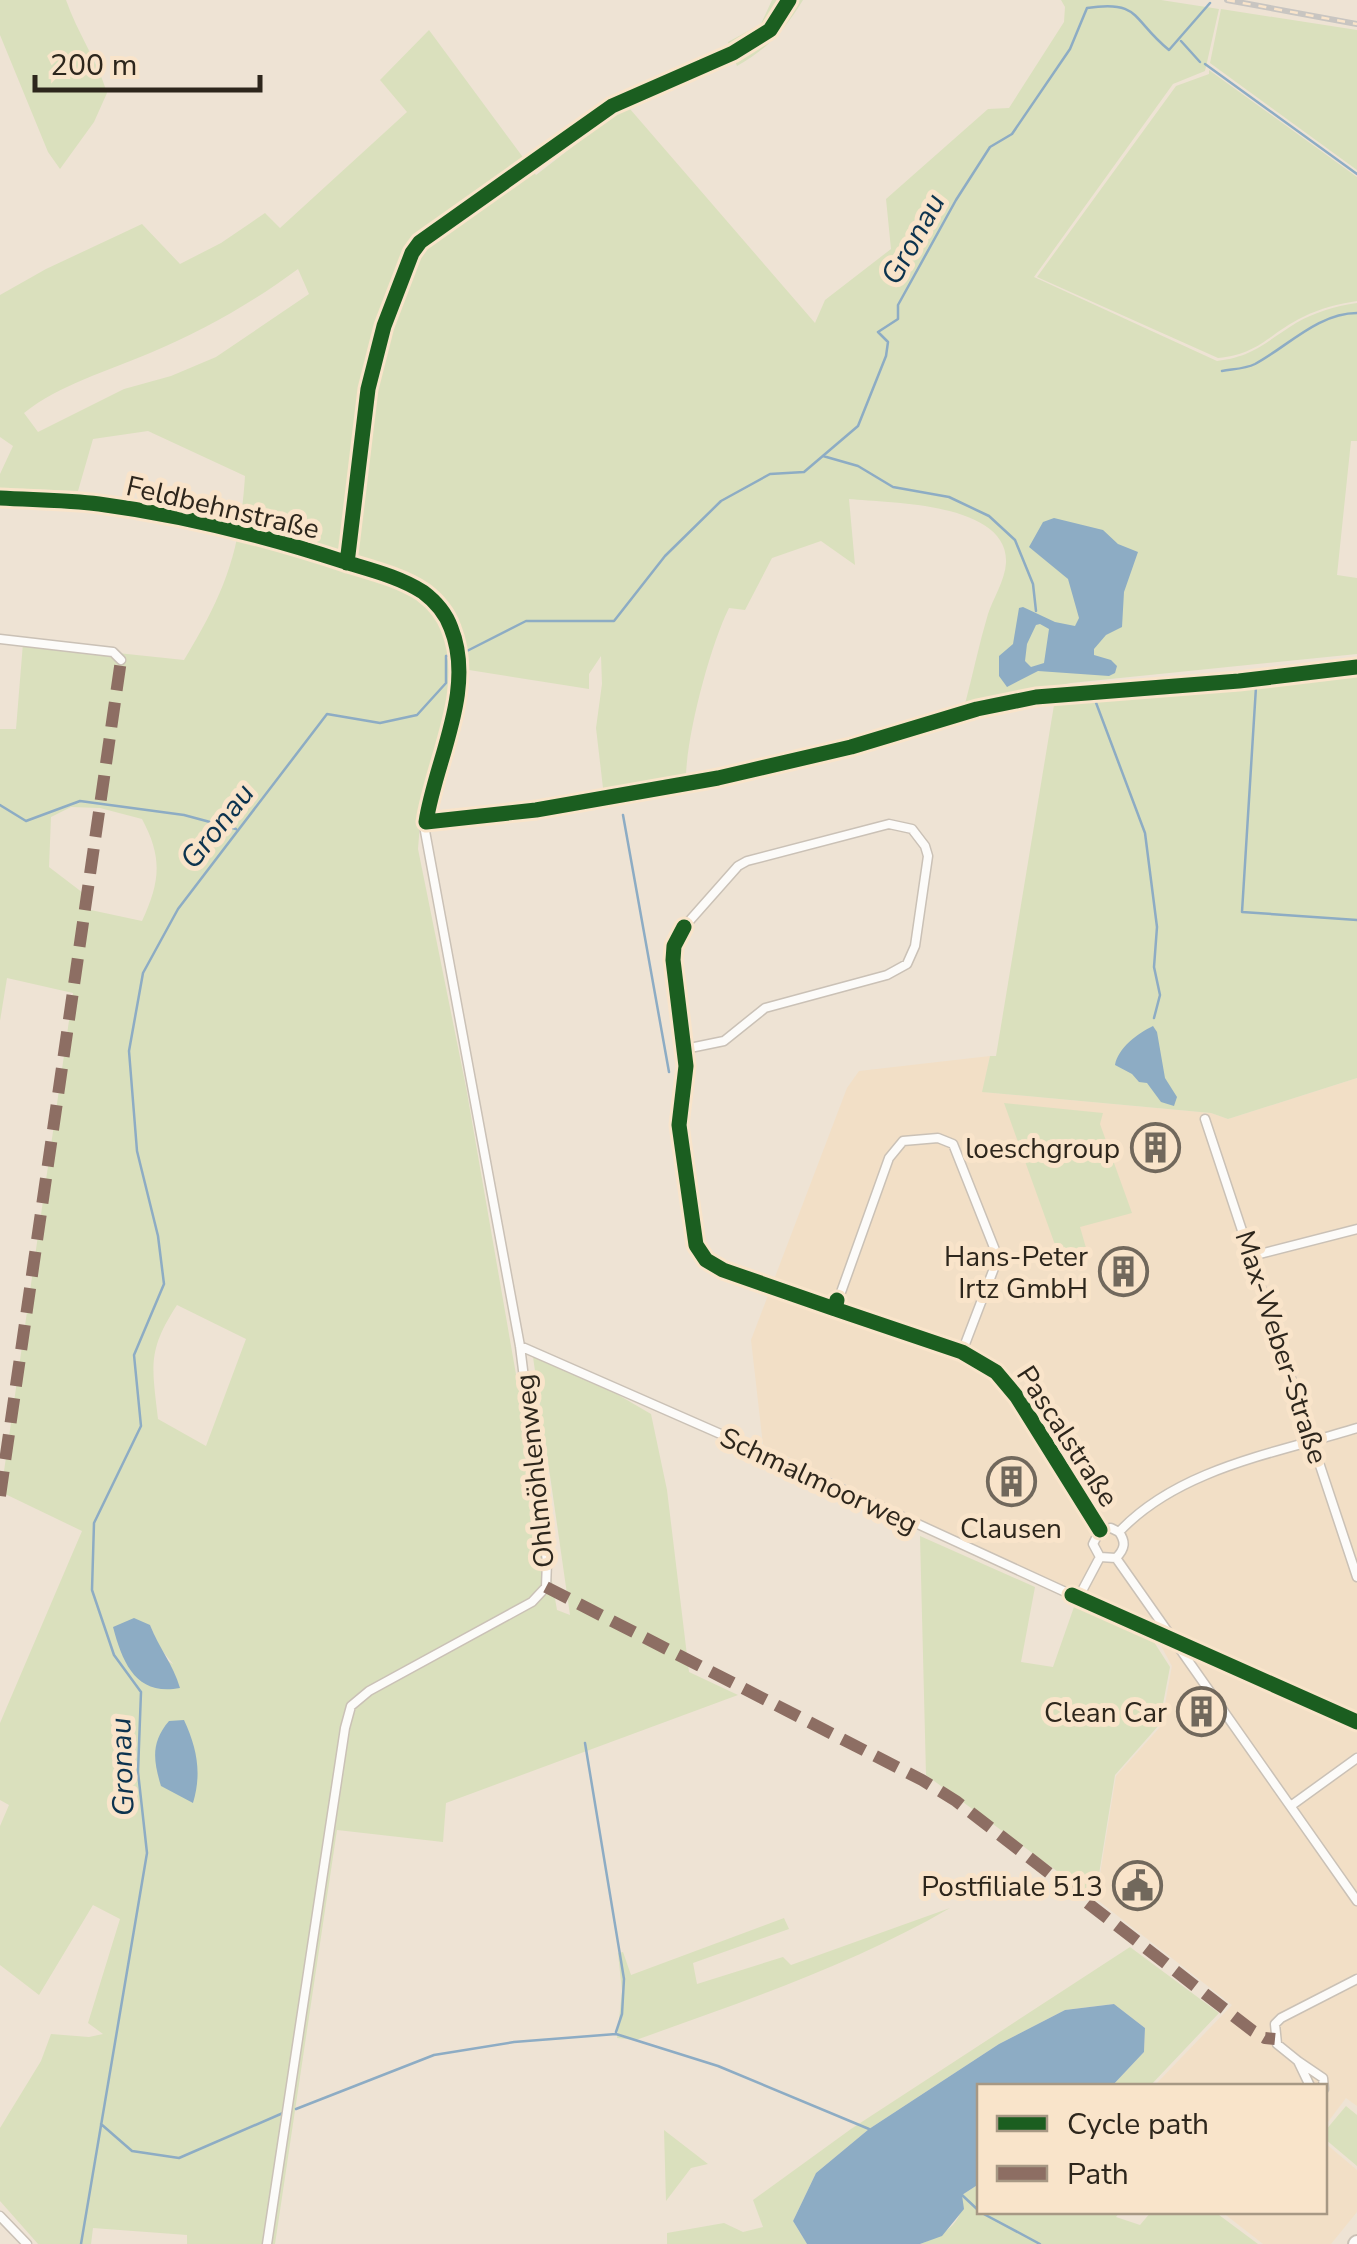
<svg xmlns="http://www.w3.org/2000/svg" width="1357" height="2244" viewBox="0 0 1357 2244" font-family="'Nunito Sans',sans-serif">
<rect width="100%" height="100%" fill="#eee3d4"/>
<path fill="#f2dfc6" d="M990 1056 983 1092 1211 1113 1228 1119 1357 1078V2106L1346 2098 1325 2126 1324 2086H1154L1232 2005 1096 1899 1116 1776 1161 1726 1172 1666 1160 1644 1141 1625 763 1445 751 1340 847 1088 859 1071Z
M1325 2143 1357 2170V2212L1331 2244H1263L1222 2212H1324Z"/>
<path fill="#dae0bd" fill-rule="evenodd" d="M0 0H66C77 32 97 60 107 93L94 122 60 169 48 152 0 35Z
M772 0H803C784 31 768 48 737 66L728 42 761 24Z
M1061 0H1161L1219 9 1205 71 1173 84 1034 277 1217 361C1255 356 1265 342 1296 323 1315 312 1336 306 1357 303V441H1351L1337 575 1357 578V654L1071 683 965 704C973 674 979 644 988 614 993 599 1005 580 1006 563 1009 502 889 503 849 499L855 565 821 541 772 558 745 610 729 608C710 646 687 734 686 776L603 788 596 728 602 684 601 656 589 674V689L469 670 458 687 443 743 422 799 418 849 466 1087 557 1610 570 1615 533 1357 615 1393 651 1414 667 1490 689 1672 738 1695 446 1803 443 1842 337 1830 275 2244H187V2235L93 2228 91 2244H38L0 2201V2128L41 2061 51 2034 89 2037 103 2034 88 2023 120 1919 93 1905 39 1995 0 1965V1826L9 1805 0 1800V1723L82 1531 1 1492 73 993 7 978 0 1021V729H16L23 643 184 660C224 594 240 554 245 476L148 431 93 439 78 491 0 488V474L13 446 0 437V295L46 269 142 224 180 264 221 243 265 213 280 228 407 112 380 80 429 30 536 175 616 113 630 109 815 323 825 300 891 249 886 199 988 109 1009 108 1064 22 1065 7ZM298 269 309 294 216 357 171 376 124 389 38 432 24 413C59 385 108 371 150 353 203 331 252 303 298 269ZM71 807 100 808 142 819C163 858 160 882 142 921L86 909 87 896 49 867 51 817ZM177 1305 246 1339 206 1446 158 1419C152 1366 147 1351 177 1305ZM150 1625 159 1647 173 1664 113 1627Z
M1221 9 1357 30V170L1210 63Z
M1209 70 1357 177V301C1338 304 1321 308 1303 317 1268 334 1260 354 1218 358L1037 277 1176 86 1209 74Z
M1357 672V1078L1228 1119 1211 1113 982 1092 990 1056H996L1055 699 1286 681Z
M696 1059 687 1121 705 1244C719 1266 750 1265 765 1282 752 1277 742 1264 726 1268L707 1254 698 1239 688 1144 684 1141V1106L691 1067Z
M1004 1103 1103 1113 1100 1124 1132 1213 1080 1227 1088 1255 1063 1267Z
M920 1536 1035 1587 1021 1662 1053 1667 1075 1604 1154 1642 1170 1667 1159 1725 1115 1775 1095 1899 926 1775Z
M950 1908C852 1965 742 2002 636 2040L617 2038 622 1991 618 1953 623 1952 631 1975 784 1918 789 1929 693 1963 697 1984 783 1957 791 1965Z
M1130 1947 1219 2013 1150 2086H1112L1144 2052 1145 2028 1114 2004 1065 2010 999 2044 869 2129 816 2173 793 2221 807 2244H667V2233L724 2223 743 2232 763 2227 753 2200 851 2129Z
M1346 2106 1357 2115V2166L1325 2139V2131Z
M664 2130 708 2164 691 2168 666 2201Z
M979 2184V2212H1120L1116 2217 1140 2225 1151 2212H1215L1258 2244H920C944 2235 965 2223 962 2195Z"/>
<path fill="#8dacc4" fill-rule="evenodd" d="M1054 518 1103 530 1118 544 1138 552 1124 592 1122 627 1106 635 1094 649V655L1111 660 1117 666 1115 673 1109 676 1038 671 1007 687 999 676V656L1013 644 1019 608 1023 607 1055 622 1075 626 1079 618 1068 579 1029 547 1043 522ZM1040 624 1049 629 1044 663 1031 667 1025 661 1027 644 1036 625Z
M1153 1026 1157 1032 1165 1078 1177 1097 1174 1106 1161 1102 1147 1083 1139 1082 1132 1074 1115 1065C1118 1048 1138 1033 1153 1026Z
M134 1618 150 1625C159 1648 173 1664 180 1688 137 1696 123 1665 113 1627Z
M184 1720C197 1748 202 1773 193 1803L161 1786C153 1760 151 1742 169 1721Z
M1114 2004 1145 2028 1144 2052 1112 2086H979V2184L962 2195 964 2209 942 2236 920 2244H807L793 2221 816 2173 869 2129 999 2044 1065 2010Z"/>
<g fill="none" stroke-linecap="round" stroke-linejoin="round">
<path stroke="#8dacc4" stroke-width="2.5" d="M1181 41 1200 62
M1205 64 1357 174
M1222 371C1233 369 1245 369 1255 364 1287 347 1318 313 1357 313
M823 456 858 466 893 487 949 497 989 516 1015 540 1033 584 1036 611
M463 653 526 621H614L665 556 721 501 770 474 804 472 858 426 886 356 888 342 878 332 898 319V305L956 200 990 147 1012 134 1070 49 1087 8C1141 0 1131 19 1169 50L1210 3
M1101 699 1095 700 1145 833 1157 927 1154 967 1160 995 1154 1018
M1106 699 1256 687 1242 912 1357 920
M0 805 26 821 80 801 184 815 236 829
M623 815 669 1072
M585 1743 624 1979 622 2014 616 2032
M296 2109 434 2055 514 2042 616 2034 718 2066 869 2129
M101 2124 132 2151 179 2158 283 2113
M962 2195 978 2210
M980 2212 1040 2244
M81 2244 147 1853 138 1772 141 1692 114 1655 92 1590 94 1523 141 1426 134 1355 164 1284 158 1236 137 1151 129 1051 143 973 178 909 327 714 380 723 417 715 446 683V656L455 655"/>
<defs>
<path id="street" d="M0 498C33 500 67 500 99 504 182 515 266 537 345 562 372 571 401 577 424 593 436 601 447 615 452 629 477 696 429 764 425 831L520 1346 547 1562 546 1587 532 1602 369 1691 351 1706 345 1728 267 2244
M0 639 113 652 121 660
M426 822 536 810 655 791
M685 1049 724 1041 765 1008 887 975 907 964 915 946 928 856 925 846 912 829 889 824 747 861 738 866 684 927 674 946 686 1066 679 1125 696 1245 706 1260 723 1270 835 1309
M1205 1119 1357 1577
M1252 1256 1357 1229
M520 1346 757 1450 1072 1595 1083 1589 1100 1557
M962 1352 996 1263 995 1250 953 1144 938 1138 903 1141 889 1158 835 1309 962 1352 996 1372 1017 1397 1100 1530
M1119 1532C1179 1468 1277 1453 1357 1428
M1116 1558 1357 1901
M1116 1558 1100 1557 1093 1544 1100 1530 1111 1528 1119 1532
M1116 1558C1125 1549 1126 1542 1119 1532
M1292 1805 1357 1758
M1298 2061 1277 2044 1275 2024 1281 2018 1357 1979
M1310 2086 1298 2061 1323 2078 1324 2089
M0 2216 27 2244"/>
<path id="highway" d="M1356 2244 1357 2243"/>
</defs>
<use href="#street" stroke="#cac1b6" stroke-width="11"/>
<use href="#highway" stroke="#cac1b6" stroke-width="18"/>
<use href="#street" stroke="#fcfbf9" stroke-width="8"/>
<use href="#highway" stroke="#fcfbf9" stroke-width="14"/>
<defs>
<path id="rail" d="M1227 0 1357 24"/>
</defs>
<use href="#rail" stroke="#c8c5c1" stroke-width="6"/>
<use href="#rail" stroke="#f9e4ca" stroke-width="2.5" stroke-dasharray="8" stroke-linecap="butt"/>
<path stroke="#8d6e63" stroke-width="12" stroke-dasharray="25 12" stroke-linecap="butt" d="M0 1496 121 660
M546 1587 922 1780 956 1801 1253 2031 1265 2038 1275 2039"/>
<defs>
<path id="cycleway" d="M0 498C33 500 66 500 99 504 182 515 266 536 345 562 371 570 400 577 423 592 435 601 446 614 451 628 476 690 435 761 426 822L536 810 718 778 851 747 977 709 1036 697 1239 681 1357 667
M347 563 368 389 384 326 412 253 420 242 612 106 733 53 770 30 789 0
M684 927 674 946 673 960 686 1066 679 1125 696 1245 706 1260 723 1270 835 1309
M837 1300 835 1309 962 1352 996 1372 1017 1397 1100 1530
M1072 1595 1357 1722"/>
</defs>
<use href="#cycleway" stroke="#f9e4ca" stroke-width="21"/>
<use href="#cycleway" stroke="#1b5e20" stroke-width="15"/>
</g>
<defs>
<symbol id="building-ring" viewBox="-11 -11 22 22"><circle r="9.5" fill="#f9e4ca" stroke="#71685c" stroke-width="1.5"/><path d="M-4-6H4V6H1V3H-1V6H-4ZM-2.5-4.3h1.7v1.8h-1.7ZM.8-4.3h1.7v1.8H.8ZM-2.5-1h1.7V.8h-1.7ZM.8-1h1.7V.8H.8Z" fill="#71685c"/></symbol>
<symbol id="civic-ring" viewBox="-11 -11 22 22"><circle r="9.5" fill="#f9e4ca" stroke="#71685c" stroke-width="1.5"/><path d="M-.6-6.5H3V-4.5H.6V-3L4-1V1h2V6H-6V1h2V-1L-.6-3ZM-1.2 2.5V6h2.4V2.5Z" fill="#71685c"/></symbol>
</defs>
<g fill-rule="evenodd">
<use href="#building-ring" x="1128" y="1120" width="55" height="55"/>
<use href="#building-ring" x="1096" y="1244" width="55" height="55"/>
<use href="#building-ring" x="984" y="1454" width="55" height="55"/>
<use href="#building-ring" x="1174" y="1684" width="55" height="55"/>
<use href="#civic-ring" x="1110" y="1858" width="55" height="55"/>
</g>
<g text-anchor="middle" stroke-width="10" stroke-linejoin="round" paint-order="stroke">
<g font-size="28" fill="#2d261c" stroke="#f9e4ca">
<text transform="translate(223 507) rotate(13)" y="10">Feldbehnstraße</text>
<text transform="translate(1282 1347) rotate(72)" y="10">Max-Weber-Straße</text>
<text transform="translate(1068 1436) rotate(57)" y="10">Pascalstraße</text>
<text transform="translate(534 1471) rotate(-96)" y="10">Ohlmöhlenweg</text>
<text transform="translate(819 1480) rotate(25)" y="10">Schmalmoorweg</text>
</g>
<g font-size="28" fill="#2d261c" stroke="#f9e4ca" text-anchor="end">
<text x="1120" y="1158">loeschgroup</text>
<text x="1088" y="1266">Hans-Peter<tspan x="1088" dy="32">Irtz GmbH</tspan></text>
<text x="1011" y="1538" text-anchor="middle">Clausen</text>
<text x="1167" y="1722">Clean Car</text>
<text x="1103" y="1896">Postfiliale 513</text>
</g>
<g font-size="30" font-style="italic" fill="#0c334f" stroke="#f9e4ca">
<text transform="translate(913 239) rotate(-61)" y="10">Gronau</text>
<text transform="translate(217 826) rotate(-52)" y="10">Gronau</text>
<text transform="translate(122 1767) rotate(-92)" y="10">Gronau</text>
</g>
</g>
<rect x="977" y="2084" width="350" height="130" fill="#f9e4ca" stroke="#a79884" stroke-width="2.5"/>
<rect x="997" y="2116" width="50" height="15" fill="#1b5e20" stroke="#a79884" stroke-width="2.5"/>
<text x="1067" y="2134" font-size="30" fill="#2d261c">Cycle path</text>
<rect x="997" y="2166" width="50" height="15" fill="#8d6e63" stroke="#a79884" stroke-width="2.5"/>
<text x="1067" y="2184" font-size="30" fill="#2d261c">Path</text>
<path d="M35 75v15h225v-15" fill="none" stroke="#2d261c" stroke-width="5"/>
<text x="50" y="75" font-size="30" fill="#2d261c" stroke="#f9e4ca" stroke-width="8" paint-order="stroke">200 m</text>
</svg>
